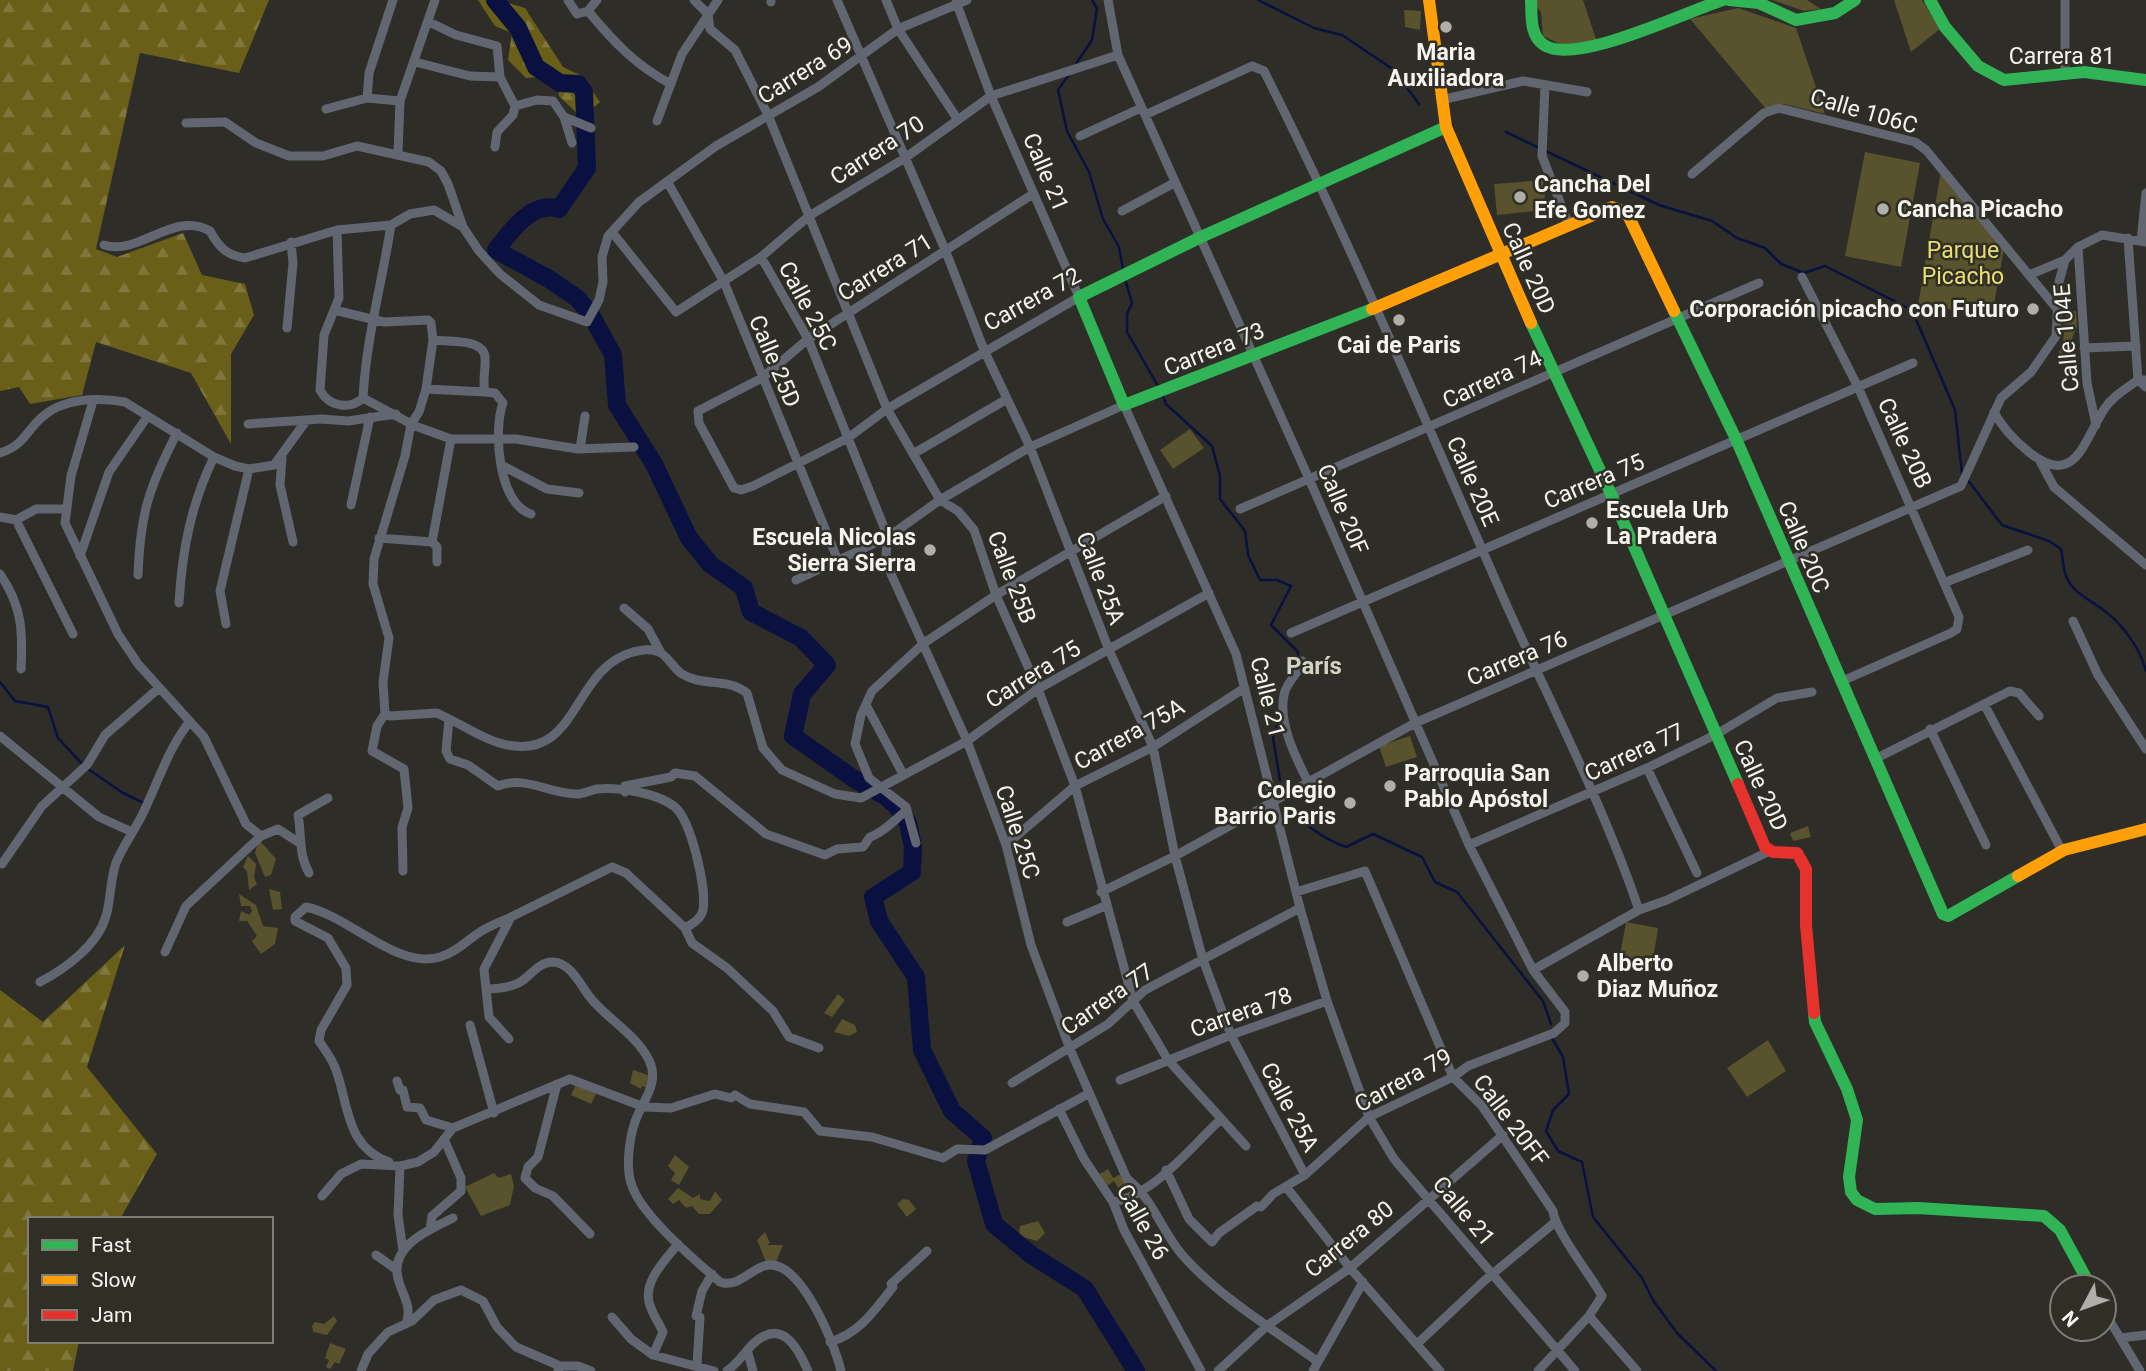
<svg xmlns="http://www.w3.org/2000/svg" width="2146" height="1371" viewBox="0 0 2146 1371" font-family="Roboto,sans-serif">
<defs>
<pattern id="forest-firs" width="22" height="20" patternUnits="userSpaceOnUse" patternTransform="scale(1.75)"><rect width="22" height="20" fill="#695f19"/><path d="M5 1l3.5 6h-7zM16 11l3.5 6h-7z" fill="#7f773b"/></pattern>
</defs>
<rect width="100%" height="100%" fill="#2e2d28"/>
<path fill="#58522d" d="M1536 0H1583L1597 42 1570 49 1543 36 1541 12 1533 3Z
M1772 0H1807L1821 9 1804 11Z
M1894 0H1922L1940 29 1911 52Z
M1738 8 1796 28 1825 114 1784 104 1766 109 1690 19Z
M1404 10 1421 11 1420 30 1405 27Z
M1865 152 1920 163 1901 267 1845 256Z
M1941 171 2004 249 1992 315 1918 305Z
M1543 180 1546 210 1497 215 1494 184Z
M2076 311 2077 327 2071 341 2074 345 2064 362 2057 359 2063 341 2066 312Z
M1190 429 1204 448 1173 469 1160 450Z
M1410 736 1417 757 1386 767 1379 746Z
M1808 826 1811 837 1793 841 1790 833Z
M258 843H262L276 859 271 875 265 877 255 853Z
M248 856 256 864 254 878 257 884 249 890 247 871 243 867Z
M269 889 280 892 282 909 273 910Z
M239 894 256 905 263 926 278 928 275 944 261 954 252 941 257 936 247 921H239L241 911 249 915 252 911 250 906H241Z
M1626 922 1658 928 1652 967 1643 970 1618 966Z
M838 994 845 1000 832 1017 824 1013Z
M842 1019 855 1025 857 1032 849 1036 834 1032Z
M1768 1040 1786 1071 1747 1097 1727 1068Z
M633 1070 651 1076 649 1088 642 1086 641 1089 630 1083Z
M576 1084 596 1094 591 1104 571 1095Z
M675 1155 689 1167 679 1185 671 1180 675 1173 668 1166Z
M1108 1169 1113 1178 1121 1174 1128 1187 1120 1191 1114 1181 1105 1187 1098 1175Z
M494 1173 499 1178 511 1174 514 1186 510 1205 481 1216 465 1187Z
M678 1188 693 1198 700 1194V1199L710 1201 715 1191 722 1200 710 1214H699L692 1206 686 1208 679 1200 673 1204 668 1199Z
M903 1199 909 1200 916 1209 907 1217 897 1204Z
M1038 1221 1045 1233 1037 1241 1019 1236 1020 1226Z
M765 1232 770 1243 767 1245H783L776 1262 767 1264 757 1240Z
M334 1316 337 1321 327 1335 313 1332 312 1326 315 1322 324 1324Z
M330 1343 346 1349 339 1364 335 1362 330 1369 326 1367 329 1360 325 1358Z"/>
<path fill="url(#forest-firs)" d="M0 0H269L239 73 140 53 96 249 117 257 183 233 202 275 245 284 254 315 231 354V444L191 373 96 342 82 395 30 404 19 387 0 391Z
M478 0H498L525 8 563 67 582 76 600 102 582 118 559 96 557 76 526 78 508 60 512 33 495 26Z
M125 945 87 1067 157 1154 120 1219H30V1341H79L73 1371H0V990L43 1022Z"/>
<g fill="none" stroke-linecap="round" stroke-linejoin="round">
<path stroke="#0a1140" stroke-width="2.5" d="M1258 0 1314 28 1342 35 1394 70 1419 104
M1076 64 1092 40 1097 8 1092 0
M1070 73 1058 90 1067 131 1089 172 1103 219 1119 247 1123 269
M1506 132 1659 205 1712 221 1737 238 1765 248 1781 264 1804 273 1825 266 1912 310 1955 410 1962 474
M1125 279 1132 303 1127 314V332L1159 388
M1162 394 1166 404 1212 446 1220 476V499L1245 531 1248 555 1260 580H1277L1291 586 1271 625 1298 652V661
M1967 479 2002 525 2049 541 2061 549C2063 558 2063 568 2066 576 2072 592 2090 600 2102 609 2122 623 2140 648 2146 671
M0 682 15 701 48 707 58 738 84 766
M1279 718 1273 738 1280 780
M88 769 123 793 146 804
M1287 805C1304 824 1321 838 1346 847L1373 834 1422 857 1435 882 1457 892 1543 1001 1551 1024
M1552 1038 1563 1057 1569 1094 1553 1110 1546 1131 1558 1151 1582 1162 1593 1217 1642 1278 1653 1300 1677 1333 1716 1371"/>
<path stroke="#0a1140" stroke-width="18" d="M495 0 518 28 536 67 560 83 578 84 584 92 587 168 559 209C532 200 511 231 496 250L549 279 577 298 590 313 613 355 617 405 654 464 689 538 710 564 744 588 751 612 801 638 827 665 802 694 793 736 854 779 885 796 898 808 908 823 913 847 912 872 873 897 879 921 916 977 922 1050 952 1111 983 1138 976 1161 994 1224 1030 1254 1085 1289 1136 1371"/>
<path stroke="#626670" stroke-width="9" d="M393 0 369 73 367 98 400 101
M568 0 577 14 588 11 597 0
M694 0 708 14 710 29 735 50 768 115 887 409 940 500 958 511 974 530 996 595 1038 689 1075 786 1133 1001 1168 1060 1246 1146
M837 0 946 252 984 350 1030 447 1109 650 1153 747 1175 856 1203 960 1231 1035 1305 1175
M886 0 898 29 958 120
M1108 0 1118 55 1310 481 1469 845 1533 970 1565 1012V1023L1554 1033 1468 1066 1453 1077 1369 1117 1305 1175 1273 1194 1261 1207 1257 1206 1219 1233 1212 1242 1189 1219 1166 1170
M771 2V0
M956 2 991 96 1079 297 887 409 848 438 753 486 741 490 734 488 699 423 698 411 762 378 808 339 1033 194
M588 11C613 41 636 66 671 84
M429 22 456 35 497 46 500 77 515 106 513 115 497 132 495 147
M415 62 470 76 500 77
M2065 74V0
M1545 85 1542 156 1569 225
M1441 100 1523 81 1587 92
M515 106 537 100 553 101 564 117 572 143
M326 109 367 98
M1145 115 1252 66 1264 71C1350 242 1425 419 1502 595 1548 699 1602 801 1639 910
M564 117 591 128
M657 121 682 54 718 0
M186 123 225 122 256 143 289 156H323L357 146 429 162 441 171 448 184 463 227
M1080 136 1141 108
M398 153 400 101 435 0
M1692 174 1764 113 1779 108 1915 142 1926 150 2057 309
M668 183 724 282 837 558
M1122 211 1174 183
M337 230 339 298 324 335 320 390C329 407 350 410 363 398
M612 232 676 312 761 257 809 216 905 158 991 96 1118 55
M2128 238 2138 380 2146 387
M2141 241 2146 193
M104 245C140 256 173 210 210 231 219 247 226 255 245 258L337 230 391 225
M2078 247 2087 383 2096 425
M761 257 808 339 888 537 886 554 891 574 967 741 1006 845 1031 945 1070 1049 1127 1179C1153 1198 1162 1233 1184 1257 1221 1298 1273 1329 1317 1361
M2029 275 2065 260
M1802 277 1858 387 1959 617 1957 629 1951 633 1840 682
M334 310 384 322 428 320 431 323 433 340C447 342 485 338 485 358 486 370 482 380 485 392L495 393 503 403C493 430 498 504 531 514
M287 328 293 263 291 242
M2084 348 2136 346
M426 389 433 340
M93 401 71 476 65 523 118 634 138 664 204 737 246 824 261 836
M1994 412C2003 429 2015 441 2030 453 2076 489 2084 439 2105 408 2113 396 2127 388 2138 380H2146
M248 424 321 419 348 421 396 414
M634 447 578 449 516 439H451L415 426 363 398C366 339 382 283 391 225L410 214 434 210 463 227 479 251 500 274 539 305 587 322 599 300 603 282 602 257 608 236 639 202 716 146 818 87 898 29 967 0
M580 449 585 416
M0 453C24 445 24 434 41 418 62 398 98 397 125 402L214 457 235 466 249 469 274 465 306 421
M913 454 1007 399
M282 458 280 485 293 542
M2040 461 2054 487 2146 565
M503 466 547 489 579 493
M351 505 370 417
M1240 509 1759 283
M0 517 16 520 36 509H64
M16 520 73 634
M379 538 432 542 451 439
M432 542 437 547V562
M80 556 109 472 147 417
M0 574C22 606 23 631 21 669
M138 575C140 514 149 487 177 433
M796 580 888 537 940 500 1030 447 1124 405 1236 654 1300 908 1327 1001 1369 1117 1394 1159 1575 1371
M1946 582 2028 550
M179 603C182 551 191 504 214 457
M624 608 648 629 661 653
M2073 621 2098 675 2146 749
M226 624 220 591 249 469
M1291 633 1913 363
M1302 661C1299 674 1286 682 1284 695 1278 723 1296 758 1308 782
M1984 704 2060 847
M866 705 903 774
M385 714 377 726 372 751 404 769 408 808 402 827 403 871
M449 719 437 713 390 716 385 714 383 682 389 638 373 584 374 559 405 456 411 424 419 412 426 389 485 392
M1930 729 1986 845
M0 736 99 817 132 832
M1875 759 2010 691 2019 693 2039 716
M1647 768 1697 873
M625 792V786L671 777 675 773 695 776 766 834 825 855 837 849 863 847 870 837C883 833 895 819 907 810
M916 843 906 807 869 778 855 744 861 715 872 691 924 643 996 595 1166 496
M1006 845 1075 786 1153 747 1243 689
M1469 845 1647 768 1715 735 1777 698 1812 692
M2 864 42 806 87 765 105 735 159 688
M309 873C298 853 302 836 298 815L328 798
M1101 892 1175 856 1415 723 1961 486 2001 398 2031 372 2056 336 2059 282 2065 260 2078 247 2102 235 2146 242
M1296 892 1365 871 1453 1077 1482 1106 1553 1211C1555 1231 1590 1274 1602 1296L1589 1316 1538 1371
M1067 922 1105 906
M685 928 692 943 727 968 773 1011 789 1037 819 1048
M165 952 186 906 261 836 278 829 298 842
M1533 970 1639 910 1667 900 1770 851
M40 982C65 969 98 945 106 916 111 899 110 880 116 863 123 845 136 829 144 811 159 780 168 749 190 721
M486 989 489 1017 509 1039
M470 1025 494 1113
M1120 1080 1231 1035 1327 1001
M397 1081 400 1090H403L407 1107 420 1108 426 1120 453 1128
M1012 1083 1108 1024 1145 990 1300 908
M557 1084 538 1157 528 1167 525 1178 535 1188 553 1196 590 1234
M1059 1109 1084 1159 1113 1202 1124 1230 1201 1371
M389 1162C346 1147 349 1106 336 1070 333 1060 325 1050 319 1041L321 1030 347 985 346 968 328 938 295 921V917L306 907C350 916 397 970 440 957 456 952 464 943 477 934 486 927 500 922 511 917
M400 1166 398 1215 403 1251
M1287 1188 1350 1268 1440 1371
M322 1196 341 1174 361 1164 400 1166 418 1162 434 1152 453 1128 570 1079 644 1107 671 1108 715 1094 731 1098 735 1095 750 1104 804 1112 820 1131 872 1137 943 1158 957 1149 985 1150 1088 1094
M1113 1202C1155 1194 1190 1148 1220 1120
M430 1230 432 1216 461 1191V1178L444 1139
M376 1255 397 1270
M2104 1311 2140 1371
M1589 1316 1637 1371
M612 1317 631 1339 653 1355 714 1371
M406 1324C412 1307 404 1298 399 1282 387 1247 428 1230 453 1218
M2120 1338 2146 1335
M830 1342C860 1333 874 1311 893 1287L891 1284 927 1251
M1417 1344 1484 1281 1554 1223
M748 1353 753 1371
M653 1355 663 1332C659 1323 651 1312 649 1302 644 1281 665 1260 678 1244
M697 1365 700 1317 696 1316 702 1291 712 1274
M361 1371 368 1354 388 1332 412 1321 434 1300 461 1290 483 1301 497 1327 516 1347 560 1366
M558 1371 560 1366H578L591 1371
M727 1371C738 1363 744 1353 753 1344 782 1317 798 1348 808 1371
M841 1371C835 1345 799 1254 764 1266 749 1271 737 1288 720 1282 695 1260 640 1215 631 1183 626 1167 629 1141 634 1125 640 1103 661 1085 649 1060 636 1035 612 1022 594 1002 582 990 573 963 553 962 539 962 532 974 522 981 511 988 498 989 486 989L484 969 511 917 612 867 626 873 685 928C693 924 701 919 703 910 707 888 691 821 675 807 658 793 619 787 597 789 590 790 584 794 577 794 548 794 526 775 498 786L468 765 450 759 446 751 449 719C466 727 485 740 503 744 579 763 571 669 633 652 642 650 650 648 659 652 668 656 673 668 682 674 703 687 726 677 747 693L763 748 782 770 835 794 861 798 967 741 1038 689 1209 593
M1218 1371 1268 1325 1350 1268 1503 1135
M1313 1371 1363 1282"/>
<path stroke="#30b455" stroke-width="12" d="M1531 0C1532 15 1529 35 1544 45 1575 66 1685 12 1723 0
M1729 0 1759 3 1796 20 1835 13 1855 0
M1930 0 1945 27 1978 66 2004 80 2084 72 2146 80
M1372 309 1124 405 1079 297 1201 237 1446 127
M1674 311 1736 439 1943 914 1948 916 2018 876
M1531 323 1612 496 1738 784
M1814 1013 1815 1022 1847 1089 1857 1120 1849 1177 1851 1192 1857 1200 1875 1209 1918 1208 2044 1216 2060 1230 2091 1287"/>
<path stroke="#ff9f0a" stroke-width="12" d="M1429 0 1446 127 1531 323
M1372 309 1612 207 1627 213 1674 311
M2018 876 2064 850 2146 829"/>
<path stroke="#e5322d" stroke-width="12" d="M1738 784 1765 847 1773 852 1797 853 1806 869V925L1814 1013"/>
</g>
<g fill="#afaea9" stroke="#302f26" stroke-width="2.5">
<circle cx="1446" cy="27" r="7"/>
<circle cx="1520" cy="197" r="7"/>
<circle cx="1883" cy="209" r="7"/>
<circle cx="2033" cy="309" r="7"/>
<circle cx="1399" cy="320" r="7"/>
<circle cx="1592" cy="523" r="7"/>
<circle cx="930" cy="550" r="7"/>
<circle cx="1390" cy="786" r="7"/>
<circle cx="1350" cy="803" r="7"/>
<circle cx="1583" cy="976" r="7"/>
</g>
<g text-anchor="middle" stroke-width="5" stroke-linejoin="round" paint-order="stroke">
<g font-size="23" font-weight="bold" fill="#f5f4ef" stroke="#302f26" text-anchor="start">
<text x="1446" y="60" text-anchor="middle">Maria<tspan x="1446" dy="26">Auxiliadora</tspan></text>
<text x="1534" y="192">Cancha Del<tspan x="1534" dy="26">Efe Gomez</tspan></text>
<text x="1897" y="217">Cancha Picacho</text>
<text x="2019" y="317" text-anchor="end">Corporación picacho con Futuro</text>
<text x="1399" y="353" text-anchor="middle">Cai de Paris</text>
<text x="1606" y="518">Escuela Urb<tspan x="1606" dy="26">La Pradera</tspan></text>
<text x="916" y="545" text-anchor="end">Escuela Nicolas<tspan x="916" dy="26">Sierra Sierra</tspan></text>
<text x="1404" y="781">Parroquia San<tspan x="1404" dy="26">Pablo Apóstol</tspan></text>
<text x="1336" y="798" text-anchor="end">Colegio<tspan x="1336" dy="26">Barrio Paris</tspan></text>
<text x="1597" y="971">Alberto<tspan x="1597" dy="26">Diaz Muñoz</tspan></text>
</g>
<g font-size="23" fill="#f5f4ef" stroke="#302f26">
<text x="2062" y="64">Carrera 81</text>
<text transform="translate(805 70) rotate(-32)" y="8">Carrera 69</text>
<text transform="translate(1864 111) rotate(16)" y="8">Calle 106C</text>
<text transform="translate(877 150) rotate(-33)" y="8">Carrera 70</text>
<text transform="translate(1046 172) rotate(67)" y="8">Calle 21</text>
<text transform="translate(885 267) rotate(-32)" y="8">Carrera 71</text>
<text transform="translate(1529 268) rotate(66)" y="8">Calle 20D</text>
<text transform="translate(1032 299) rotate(-29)" y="8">Carrera 72</text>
<text transform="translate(808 306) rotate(62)" y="8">Calle 25C</text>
<text transform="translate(2066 338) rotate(-95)" y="8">Calle 104E</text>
<text transform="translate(1214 349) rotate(-22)" y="8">Carrera 73</text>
<text transform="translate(775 361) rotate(67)" y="8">Calle 25D</text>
<text transform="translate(1492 379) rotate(-25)" y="8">Carrera 74</text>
<text transform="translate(1905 443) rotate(65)" y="8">Calle 20B</text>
<text transform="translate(1473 481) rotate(66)" y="8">Calle 20E</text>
<text transform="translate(1594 481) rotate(-23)" y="8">Carrera 75</text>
<text transform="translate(1343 509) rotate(67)" y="8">Calle 20F</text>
<text transform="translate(1804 547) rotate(67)" y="8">Calle 20C</text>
<text transform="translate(1012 577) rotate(69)" y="8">Calle 25B</text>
<text transform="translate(1101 578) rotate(69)" y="8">Calle 25A</text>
<text transform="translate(1517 658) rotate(-23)" y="8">Carrera 76</text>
<text transform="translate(1033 674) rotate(-32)" y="8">Carrera 75</text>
<text transform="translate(1268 697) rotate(76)" y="8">Calle 21</text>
<text transform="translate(1129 734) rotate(-29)" y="8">Carrera 75A</text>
<text transform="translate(1634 752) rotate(-25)" y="8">Carrera 77</text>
<text transform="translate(1761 785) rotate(65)" y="8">Calle 20D</text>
<text transform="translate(1018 832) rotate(72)" y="8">Calle 25C</text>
<text transform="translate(1107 999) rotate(-35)" y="8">Carrera 77</text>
<text transform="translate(1241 1012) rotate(-20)" y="8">Carrera 78</text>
<text transform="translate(1403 1080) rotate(-29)" y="8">Carrera 79</text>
<text transform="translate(1290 1107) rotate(62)" y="8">Calle 25A</text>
<text transform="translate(1511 1120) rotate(53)" y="8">Calle 20FF</text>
<text transform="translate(1464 1211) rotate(50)" y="8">Calle 21</text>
<text transform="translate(1143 1222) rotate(61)" y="8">Calle 26</text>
<text transform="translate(1349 1239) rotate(-39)" y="8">Carrera 80</text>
</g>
<g font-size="23" fill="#ecdc74" stroke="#302f26">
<text x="1963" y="258">Parque<tspan x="1963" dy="26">Picacho</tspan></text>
</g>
<g font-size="24" font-weight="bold" fill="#d3d2c7" stroke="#302f26">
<text x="1314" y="674">París</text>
</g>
</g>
<rect x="28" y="1217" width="245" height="126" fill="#302f26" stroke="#7f7e76" stroke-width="2"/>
<rect x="42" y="1240" width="35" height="10" fill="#30b455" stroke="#7f7e76" stroke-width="2"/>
<text x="91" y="1252" font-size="21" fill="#f5f4ef">Fast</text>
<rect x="42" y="1275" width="35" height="10" fill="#ff9f0a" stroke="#7f7e76" stroke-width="2"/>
<text x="91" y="1287" font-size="21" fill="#f5f4ef">Slow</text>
<rect x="42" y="1310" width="35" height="10" fill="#e5322d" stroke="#7f7e76" stroke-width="2"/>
<text x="91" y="1322" font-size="21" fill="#f5f4ef">Jam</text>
<g transform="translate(2083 1308) rotate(229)"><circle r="33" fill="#302f26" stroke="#7f7e76" stroke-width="2"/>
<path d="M0-5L12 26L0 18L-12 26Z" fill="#afaea9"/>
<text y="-10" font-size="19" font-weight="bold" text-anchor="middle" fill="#f5f4ef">N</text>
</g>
</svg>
